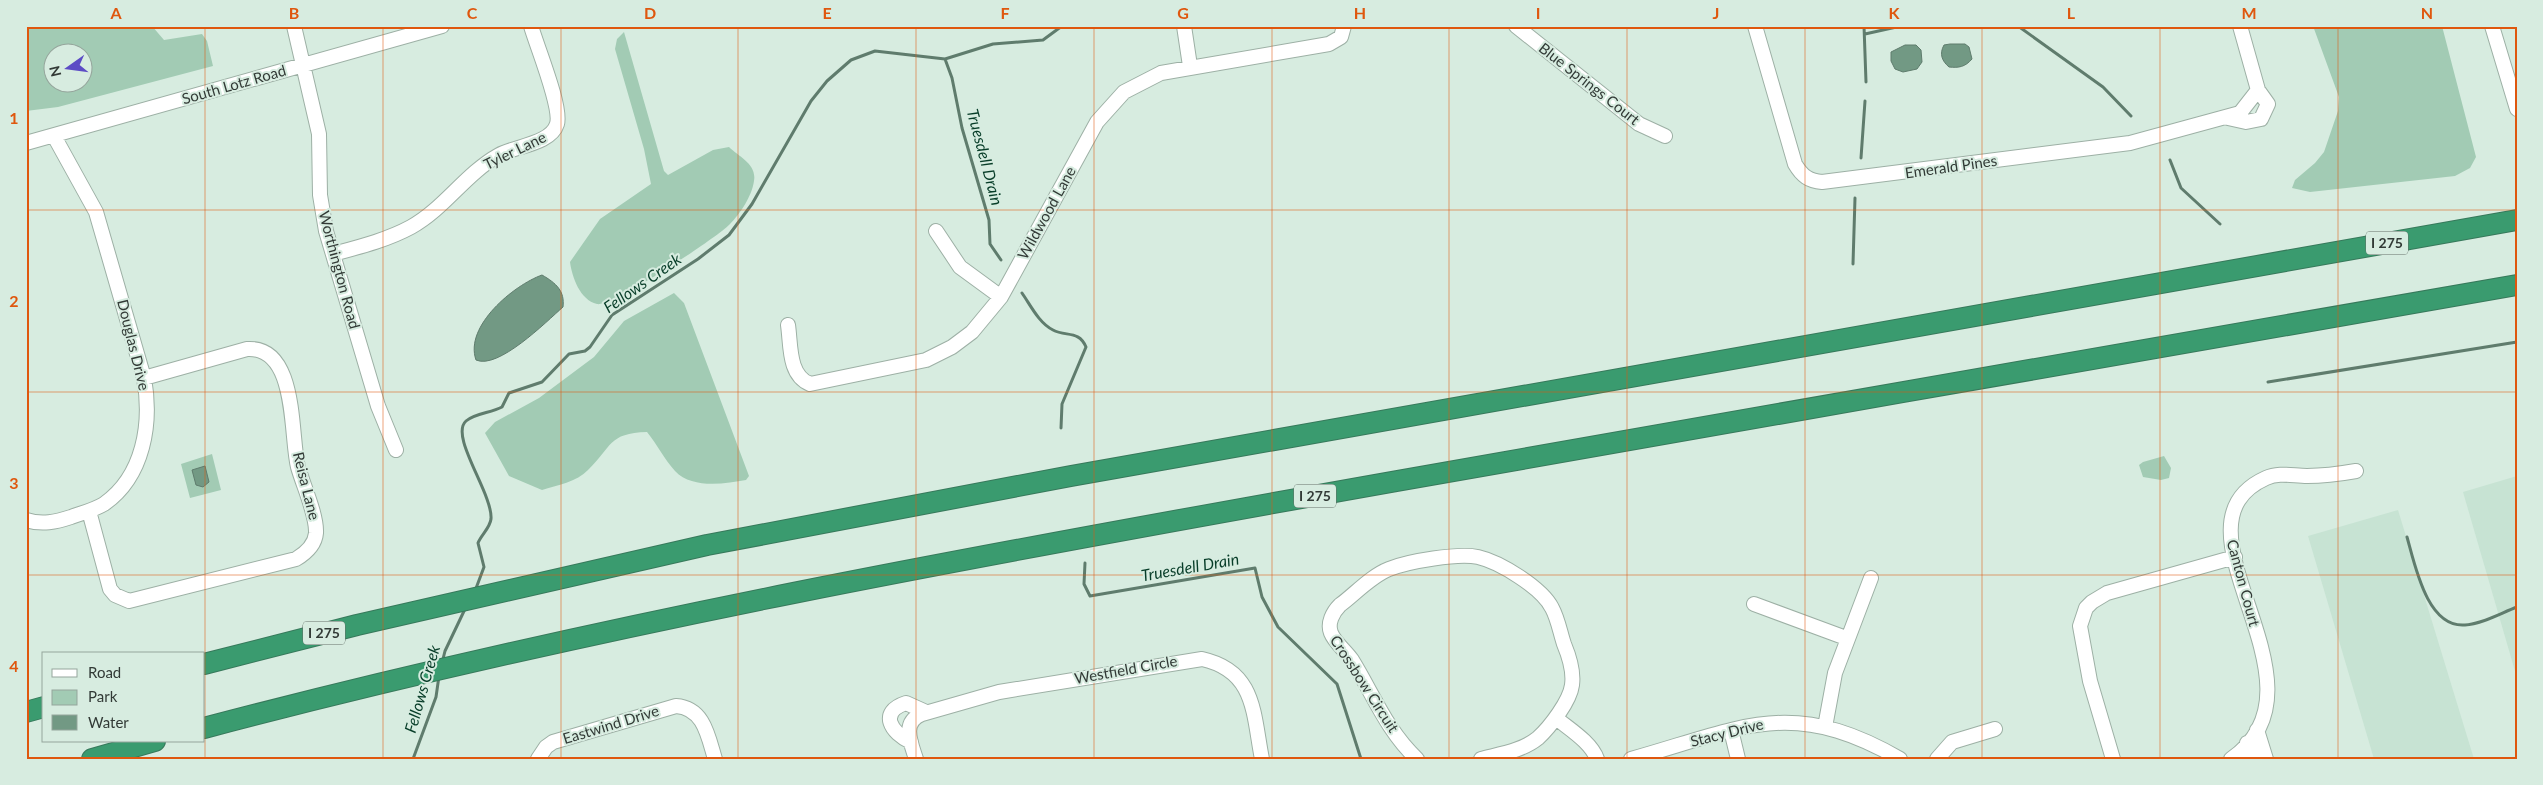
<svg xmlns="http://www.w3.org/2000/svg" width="2543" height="785" viewBox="0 0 2543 785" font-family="Lato,sans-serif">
<rect width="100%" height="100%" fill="#d7ece0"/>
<path fill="#c7e3d3" d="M2517 476V678L2463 492Z
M2398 510 2474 759H2374L2308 536Z"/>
<path fill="#a2cbb4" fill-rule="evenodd" d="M26 26H152L164 40 202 34 207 41 213 66 58 107 26 111ZM52 52H82V82H52Z
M2313 26H2442L2476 157 2470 168 2455 176 2310 192 2292 188 2295 180 2315 163 2324 152 2338 111 2339 97Z
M624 32 664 171 668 175 713 150 729 147C739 157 757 164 754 181 752 196 740 214 730 224 717 238 610 308 597 304 580 300 572 277 570 262L600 219 651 184 644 149 615 49 617 39Z
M674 293 684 303 749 476 746 480C724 484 692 489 675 471 664 459 657 444 647 432 608 433 612 447 588 470 577 482 557 485 542 490L509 476 485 433 495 422 539 398 594 357 624 321Z
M212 454 221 490 190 498 181 464Z
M2164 456 2171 468 2169 478 2161 480 2143 477 2139 465 2143 462Z"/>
<path fill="#729984" stroke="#5f7c6d" d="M1950 44H1965L1969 47 1972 59C1965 67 1959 68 1949 67 1942 61 1939 54 1944 45Z
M1905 45H1916L1921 50 1922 62 1917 69 1903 72 1895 69 1891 61V52Z
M542 275C556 283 565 291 563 307 546 322 498 370 476 360 464 326 514 285 542 275Z
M205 466 209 482 203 487 196 485 192 470Z"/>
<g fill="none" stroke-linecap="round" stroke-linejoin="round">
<path stroke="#5f7c6d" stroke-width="3" d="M1864 26 1866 82
M2018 26 2103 87 2131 116
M1865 34 1901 26
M945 59 952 78 962 128 989 220 990 244 1001 260
M1861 158 1865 101
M2170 160 2181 188 2220 224
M1853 264 1855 198
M1022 293C1031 306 1039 323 1053 330 1066 337 1079 330 1086 347L1062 404 1061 428
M2268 382 2517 342
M2407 537C2415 565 2427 628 2465 625 2482 624 2501 613 2517 607
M1085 563 1084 584 1090 596 1255 568 1262 597 1278 627 1337 684 1361 759
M475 591 484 567 478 543C481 535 490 528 491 519 493 494 449 436 466 421 475 413 491 413 502 407L509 393 542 382 569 354 585 351 590 347 612 315 698 259 729 235 752 204 811 101 827 81 851 60 875 51 945 59 993 44 1043 40 1062 26
M442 663 445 651 465 609
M413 759 436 697 439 676"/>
<defs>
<path id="minor" d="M294 26 319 134 320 195 326 231 378 406 396 450
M1184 26 1190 66
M1516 26 1639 124 1665 136
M1755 26 1795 164C1802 176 1809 181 1822 182L2130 143 2240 113 2258 90 2240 26
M2492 26 2517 109
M2228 118 2246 122 2261 119 2268 104 2258 90
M26 143 442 26
M936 231 960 267 1001 297
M333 254C359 247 387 240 411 227 445 208 465 174 499 155 515 146 551 144 557 124 562 107 537 47 531 26
M788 325C791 345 788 375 810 384L926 360 952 347 972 332 1001 297 1097 122 1124 92 1161 73 1329 44 1341 37 1344 26
M89 511 110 589 115 595 129 601 296 559C306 553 315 545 316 533 317 515 303 485 298 467 290 435 298 346 247 349L144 378
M26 520C42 525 56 522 71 517 82 513 94 510 104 504 144 476 152 423 144 378L96 212 54 136
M1754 604 1846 638
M1556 718C1569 729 1591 742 1597 759
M1825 727 1835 673 1871 578
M1731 730 1738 759
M2257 730 2266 759
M911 742C891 733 878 712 906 703L926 712
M2247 743 2252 759
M538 759 546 747 553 742 676 706C704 708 708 736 715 759
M916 759C911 743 901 722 922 714L999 692 1202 659C1256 671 1253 714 1262 759
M1417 759C1387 731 1373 694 1352 660 1346 651 1335 643 1331 633 1327 623 1333 612 1340 605 1355 594 1371 576 1389 569 1409 561 1458 553 1478 557 1500 562 1542 588 1552 608 1558 619 1560 632 1564 644 1569 656 1574 671 1572 685 1570 701 1550 727 1538 738 1522 751 1500 754 1481 759
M1631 759C1742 728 1791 696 1900 759
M1937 759 1952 742 1995 729
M2113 759 2090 681 2080 626 2086 608 2092 602 2107 593 2235 557
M2231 759C2340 684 2159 526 2266 478 2279 472 2293 476 2307 476 2323 476 2339 474 2356 471"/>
<path id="highway" d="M204 664 357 625 707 545 1071 476 2517 220
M26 712 44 707
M204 728C597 624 997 552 1397 481 1770 415 2144 350 2517 285
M92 759 155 741"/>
</defs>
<use href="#minor" stroke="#9db0a5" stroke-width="16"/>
<use href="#highway" stroke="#37795b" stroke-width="22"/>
<use href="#minor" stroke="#fff" stroke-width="14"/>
<use href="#highway" stroke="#3a9b6f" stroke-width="20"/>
</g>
<path fill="none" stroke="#df570e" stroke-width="1" stroke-opacity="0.55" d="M205 26V759M383 26V759M561 26V759M738 26V759M916 26V759M1094 26V759M1272 26V759M1449 26V759M1627 26V759M1805 26V759M1982 26V759M2160 26V759M2338 26V759M26 210H2517M26 392H2517M26 575H2517"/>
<g text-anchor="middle" stroke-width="4" stroke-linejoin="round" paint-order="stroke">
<g fill="#d7ece0" stroke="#646f69" stroke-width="1">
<rect x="2366" y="231.5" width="42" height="23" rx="4"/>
<rect x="1294" y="484.5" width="42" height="23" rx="4"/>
<rect x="303" y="621.5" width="42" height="23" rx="4"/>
</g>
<g font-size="14" font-weight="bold" fill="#323a36">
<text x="2387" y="248">I 275</text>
<text x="1315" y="501">I 275</text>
<text x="324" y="638">I 275</text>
</g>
<g font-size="15" fill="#323a36" stroke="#d7ece0">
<text transform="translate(1589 84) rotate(38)" y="5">Blue Springs Court</text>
<text transform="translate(234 85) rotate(-16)" y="5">South Lotz Road</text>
<text transform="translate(515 151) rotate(-26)" y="5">Tyler Lane</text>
<text transform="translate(1951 167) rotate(-8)" y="5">Emerald Pines</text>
<text transform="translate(1047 213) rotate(-61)" y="5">Wildwood Lane</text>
<text transform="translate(339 270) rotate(75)" y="5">Worthington Road</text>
<text transform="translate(133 345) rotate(76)" y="5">Douglas Drive</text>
<text transform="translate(306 486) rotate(76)" y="5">Reisa Lane</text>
<text transform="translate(2243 583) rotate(75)" y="5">Canton Court</text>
<text transform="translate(1126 670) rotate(-10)" y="5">Westfield Circle</text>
<text transform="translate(1364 684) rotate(57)" y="5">Crossbow Circuit</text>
<text transform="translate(611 725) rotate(-17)" y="5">Eastwind Drive</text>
<text transform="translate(1727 733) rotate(-14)" y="5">Stacy Drive</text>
</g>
<g font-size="16" font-style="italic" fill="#073d28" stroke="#d7ece0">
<text transform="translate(985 157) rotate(75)" y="6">Truesdell Drain</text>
<text transform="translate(642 283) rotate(-35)" y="6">Fellows Creek</text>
<text transform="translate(1190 567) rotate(-10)" y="6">Truesdell Drain</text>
<text transform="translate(422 689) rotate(-74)" y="6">Fellows Creek</text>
</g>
</g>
<rect width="2543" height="785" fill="none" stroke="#d7ece0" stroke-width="55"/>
<rect x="42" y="652" width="162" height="90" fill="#d7ece0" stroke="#95a59c"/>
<rect x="52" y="669" width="25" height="8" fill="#ffffff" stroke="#95a59c"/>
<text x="88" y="678" font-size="15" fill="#323a36">Road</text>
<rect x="52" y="690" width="25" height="15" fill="#a2cbb4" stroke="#95a59c"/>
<text x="88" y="702" font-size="15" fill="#323a36">Park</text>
<rect x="52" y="715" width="25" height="15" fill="#729984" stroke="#95a59c"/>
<text x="88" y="728" font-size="15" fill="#323a36">Water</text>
<g transform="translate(68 68) rotate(256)"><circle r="24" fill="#d7ece0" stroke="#95a59c"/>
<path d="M0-4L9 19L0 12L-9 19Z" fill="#5c4cc5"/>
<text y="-8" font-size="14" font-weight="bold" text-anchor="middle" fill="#323a36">N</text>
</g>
<rect x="28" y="28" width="2488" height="730" fill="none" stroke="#df570e" stroke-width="2"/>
<g font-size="16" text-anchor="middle" font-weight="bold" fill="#df570e">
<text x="116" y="19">A</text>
<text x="294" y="19">B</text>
<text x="472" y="19">C</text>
<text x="650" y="19">D</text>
<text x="827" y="19">E</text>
<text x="1005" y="19">F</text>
<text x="1183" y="19">G</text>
<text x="1360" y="19">H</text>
<text x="1538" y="19">I</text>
<text x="1716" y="19">J</text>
<text x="1894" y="19">K</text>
<text x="2071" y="19">L</text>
<text x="2249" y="19">M</text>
<text x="2427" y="19">N</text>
<text x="14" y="124">1</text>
<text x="14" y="307">2</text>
<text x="14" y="489">3</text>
<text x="14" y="672">4</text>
</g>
</svg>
